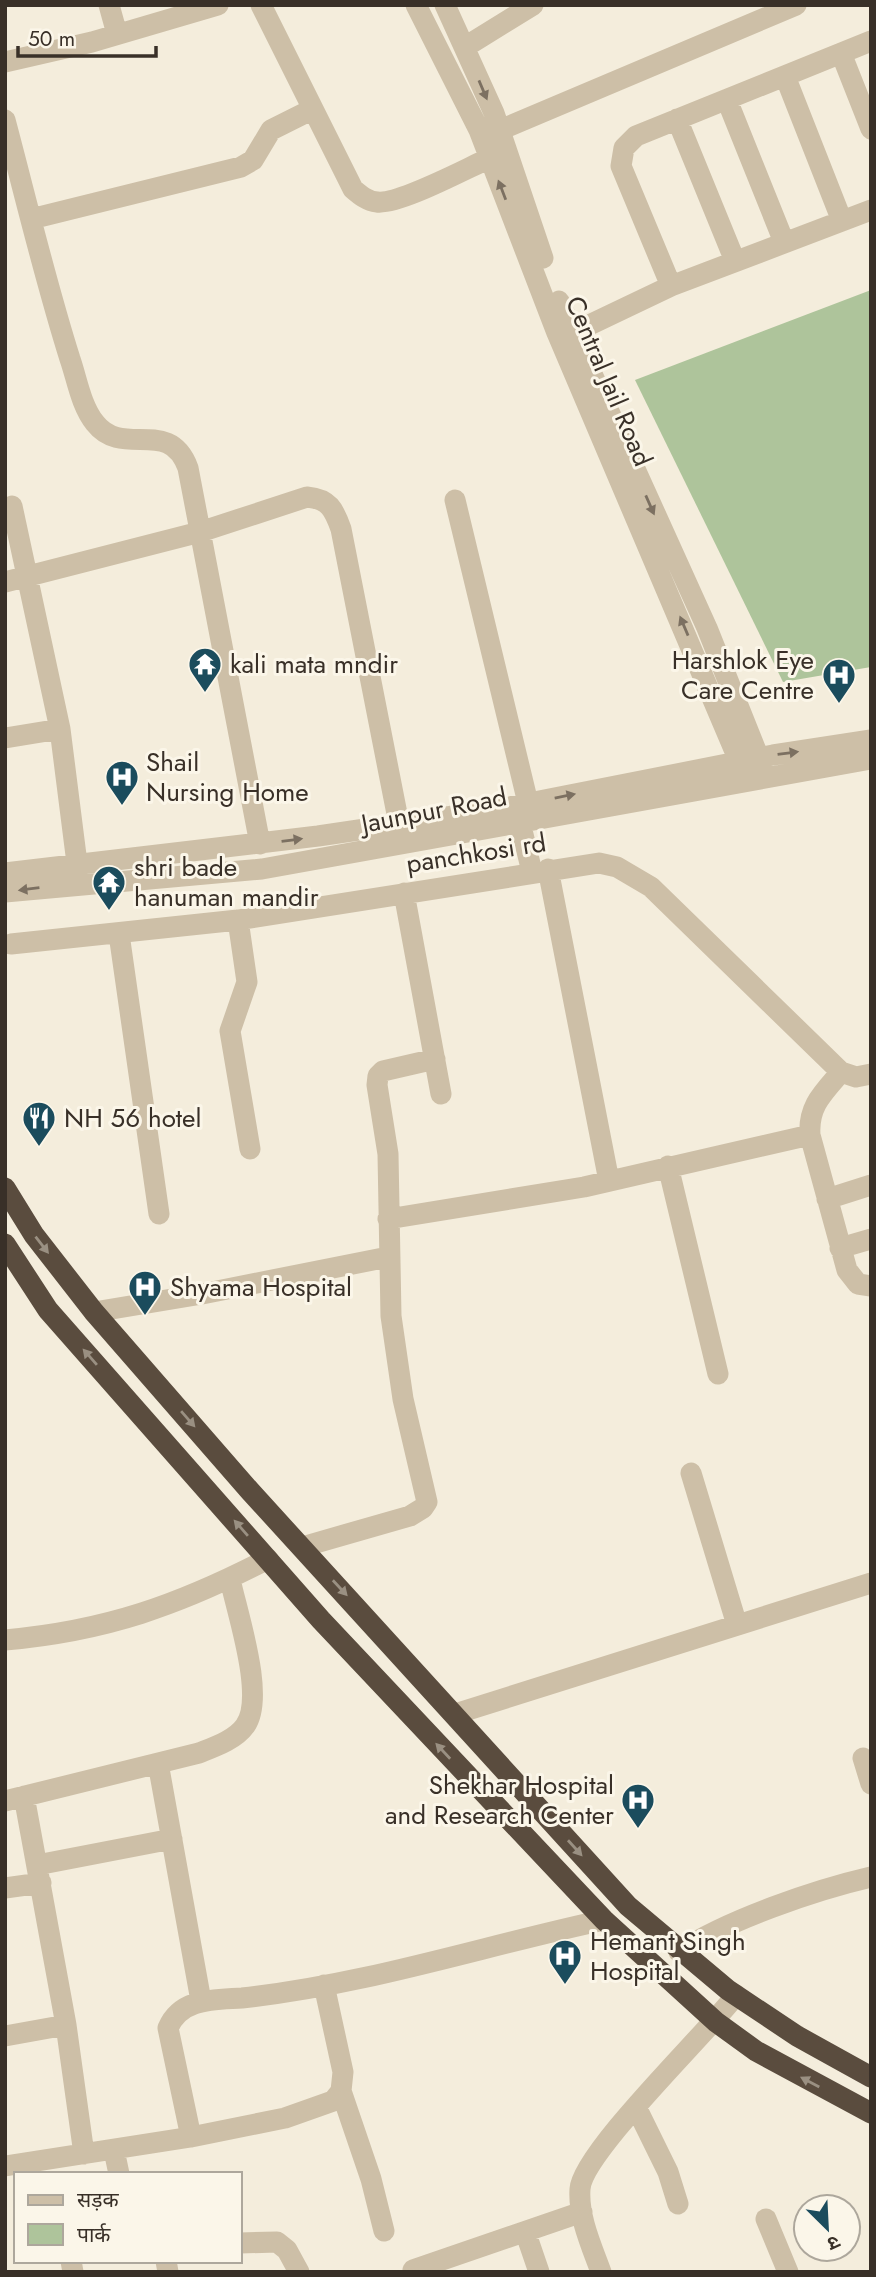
<svg xmlns="http://www.w3.org/2000/svg" width="876" height="2277" viewBox="0 0 876 2277" font-family="Jost,'Noto Sans Devanagari',sans-serif">
<rect width="100%" height="100%" fill="#f4eddc"/>
<path fill="#aec49b" d="M871 290V667L783 682 635 380Z"/>
<g fill="none" stroke-linecap="round" stroke-linejoin="round">
<path stroke="#cdbfa7" stroke-width="21" d="M109 5 117 34
M261 5 353 189C360 195 367 201 377 202 399 205 467 168 490 158
M416 5 479 130 557 333 745 775
M445 5 494 113 543 258
M465 47 533 5
M841 53 871 129
M5 62 92 42 218 5
M785 76 842 221
M727 100 784 242
M677 119 735 261
M5 120C26 199 45 280 70 359 77 379 81 406 95 423 123 459 169 416 188 468L260 844
M500 130 796 5
M31 219 241 167 253 160 271 130 313 109
M671 286 621 166 624 148 636 136 871 41
M559 301 707 628 763 768
M562 338 671 286 871 210
M455 500 528 803
M12 506 60 729 79 879
M5 582 200 532 307 497C329 499 334 509 341 529L399 824
M5 738 60 729
M520 822 532 872
M548 869 609 1181
M5 873 318 836 494 810 773 755 871 740
M5 892 262 869 871 759
M404 893 441 1094
M238 920 247 982 230 1031 250 1149
M119 934 159 1214
M11 944 238 920 599 863 617 867 651 887 841 1072 856 1077 871 1074
M841 1072C823 1093 808 1106 810 1135L847 1270 858 1284 871 1286
M668 1166 718 1374
M827 1199 871 1185
M388 1219 584 1187 810 1135
M840 1248 871 1239
M94 1312 202 1294 388 1257
M691 1473 737 1625
M302 1547 410 1516 423 1508 427 1502 403 1399 391 1316 388 1154 377 1085 378 1076 383 1071 435 1059
M5 1640C106 1631 179 1605 268 1559
M455 1714 871 1583
M863 1758 871 1784
M158 1763 201 2001
M24 1796 66 2025 84 2154
M5 1801 199 1753C214 1747 235 1740 245 1726 266 1698 237 1613 230 1579
M37 1865 172 1839
M5 1888 41 1883
M679 1952C727 1920 815 1890 871 1877
M5 2036 66 2025
M341 2091 371 2179 384 2231
M636 2107 668 2172 678 2204
M191 2137 168 2028C181 1998 213 2000 242 1998 365 1985 483 1946 604 1920
M114 2150 119 2174
M5 2166 191 2137 285 2118 333 2101 341 2091 343 2072 324 1985
M766 2219 788 2272
M526 2234 539 2272
M240 2243 277 2242 287 2250 299 2272
M71 2261 73 2272
M166 2261 168 2272
M413 2270 582 2212
M601 2272C592 2247 578 2217 580 2189 582 2153 708 2032 736 1995"/>
<path stroke="#5a4c3e" stroke-width="21" d="M5 1188 34 1235 94 1312 250 1491 628 1906 728 1990 797 2036 871 2077
M5 1244 48 1310 321 1620 604 1920 716 2022 756 2051 871 2113"/>
</g>
<defs><path id="oneway-solid" d="M-6-.8H1V-3.2L6.5 0L1 3.2V.8H-6Z" transform="scale(1.75)"/></defs>
<g fill="#7c7061">
<use href="#oneway-solid" transform="translate(483 90) rotate(67)"/>
<use href="#oneway-solid" transform="translate(502 190) rotate(-111)"/>
<use href="#oneway-solid" transform="translate(650 505) rotate(66)"/>
<use href="#oneway-solid" transform="translate(684 626) rotate(-113)"/>
<use href="#oneway-solid" transform="translate(788 753) rotate(-7)"/>
<use href="#oneway-solid" transform="translate(565 796) rotate(-11)"/>
<use href="#oneway-solid" transform="translate(292 840) rotate(-7)"/>
<use href="#oneway-solid" transform="translate(29 889) rotate(173)"/>
</g>
<g fill="#9a9082">
<use href="#oneway-solid" transform="translate(42 1245) rotate(52)"/>
<use href="#oneway-solid" transform="translate(90 1357) rotate(-131)"/>
<use href="#oneway-solid" transform="translate(188 1419) rotate(49)"/>
<use href="#oneway-solid" transform="translate(241 1528) rotate(-131)"/>
<use href="#oneway-solid" transform="translate(340 1588) rotate(47)"/>
<use href="#oneway-solid" transform="translate(443 1751) rotate(-133)"/>
<use href="#oneway-solid" transform="translate(575 1848) rotate(48)"/>
<use href="#oneway-solid" transform="translate(810 2082) rotate(-152)"/>
</g>
<defs>
<symbol id="temple-pin" viewBox="-11 -11 22 30"><path d="M0 17L-7.5 6A9.5 9.5 0 1 1 7.5 6Z" fill="#1b4c5d" stroke="#fbf6e9"/><path d="M0-6L5-2H3V0L6.5 2.5H4V6H1.5V3h-3V6H-4V2.5H-6.5L-3 0V-2H-5Z" fill="#fff"/></symbol>
<symbol id="hospital-pin" viewBox="-11 -11 22 30"><path d="M0 17L-7.5 6A9.5 9.5 0 1 1 7.5 6Z" fill="#1b4c5d" stroke="#fbf6e9"/><path d="M-5-5h3v3.5h4V-5h3V5h-3V1.5h-4V5h-3Z" fill="#fff"/></symbol>
<symbol id="restaurant-pin" viewBox="-11 -11 22 30"><path d="M0 17L-7.5 6A9.5 9.5 0 1 1 7.5 6Z" fill="#1b4c5d" stroke="#fbf6e9"/><path d="M-5-6h1v4h1v-4h1v4h1v-4h1v5L-1.5 .5V6h-2V.5L-5-1ZM5-6V6H3V1.5H1.5Q1.5-4 5-6Z" fill="#fff"/></symbol>
</defs>
<g fill-rule="evenodd">
<use href="#temple-pin" x="186" y="645" width="38" height="52"/>
<use href="#hospital-pin" x="820" y="656" width="38" height="52"/>
<use href="#hospital-pin" x="103" y="758" width="38" height="52"/>
<use href="#temple-pin" x="90" y="863" width="38" height="52"/>
<use href="#restaurant-pin" x="20" y="1099" width="38" height="52"/>
<use href="#hospital-pin" x="126" y="1268" width="38" height="52"/>
<use href="#hospital-pin" x="619" y="1781" width="38" height="52"/>
<use href="#hospital-pin" x="546" y="1937" width="38" height="52"/>
</g>
<g text-anchor="middle" stroke-width="6" stroke-linejoin="round" paint-order="stroke">
<g font-size="26" fill="#393028" stroke="#fbf6e9">
<text transform="translate(609 381) rotate(67)" y="9">Central Jail Road</text>
<text transform="translate(434 810) rotate(-11)" y="9">Jaunpur Road</text>
<text transform="translate(476 853) rotate(-9)" y="9">panchkosi rd</text>
</g>
<g font-size="26" fill="#393028" stroke="#fbf6e9" text-anchor="start">
<text x="814" y="669" text-anchor="end">Harshlok Eye<tspan x="814" dy="30">Care Centre</tspan></text>
<text x="230" y="673">kali mata mndir</text>
<text x="146" y="771">Shail<tspan x="146" dy="30">Nursing Home</tspan></text>
<text x="134" y="876">shri bade<tspan x="134" dy="30">hanuman mandir</tspan></text>
<text x="64" y="1127">NH 56 hotel</text>
<text x="170" y="1296">Shyama Hospital</text>
<text x="614" y="1794" text-anchor="end">Shekhar Hospital<tspan x="614" dy="30">and Research Center</tspan></text>
<text x="590" y="1950">Hemant Singh<tspan x="590" dy="30">Hospital</tspan></text>
</g>
</g>
<rect width="876" height="2277" fill="none" stroke="#393028" stroke-width="14"/>
<rect x="14" y="2172" width="228" height="91" fill="#fbf6e9" stroke="#ada79c" stroke-width="2"/>
<rect x="28" y="2195" width="35" height="10" fill="#cdbfa7" stroke="#ada79c" stroke-width="2"/>
<text x="77" y="2207" font-size="21" fill="#393028">सड़क</text>
<rect x="28" y="2224" width="35" height="21" fill="#aec49b" stroke="#ada79c" stroke-width="2"/>
<text x="77" y="2242" font-size="21" fill="#393028">पार्क</text>
<g transform="translate(827 2228) rotate(156)"><circle r="33" fill="#fbf6e9" stroke="#ada79c" stroke-width="2"/>
<path d="M0-5L12 26L0 18L-12 26Z" fill="#1b4c5d"/>
<text y="-10" font-size="19" font-weight="bold" text-anchor="middle" fill="#393028">उ</text>
</g>
<path d="M18 46v10h138v-10" fill="none" stroke="#393028" stroke-width="3.5"/>
<text x="28" y="46" font-size="21" fill="#393028" stroke="#fbf6e9" stroke-width="5" paint-order="stroke">50 m</text>
</svg>
